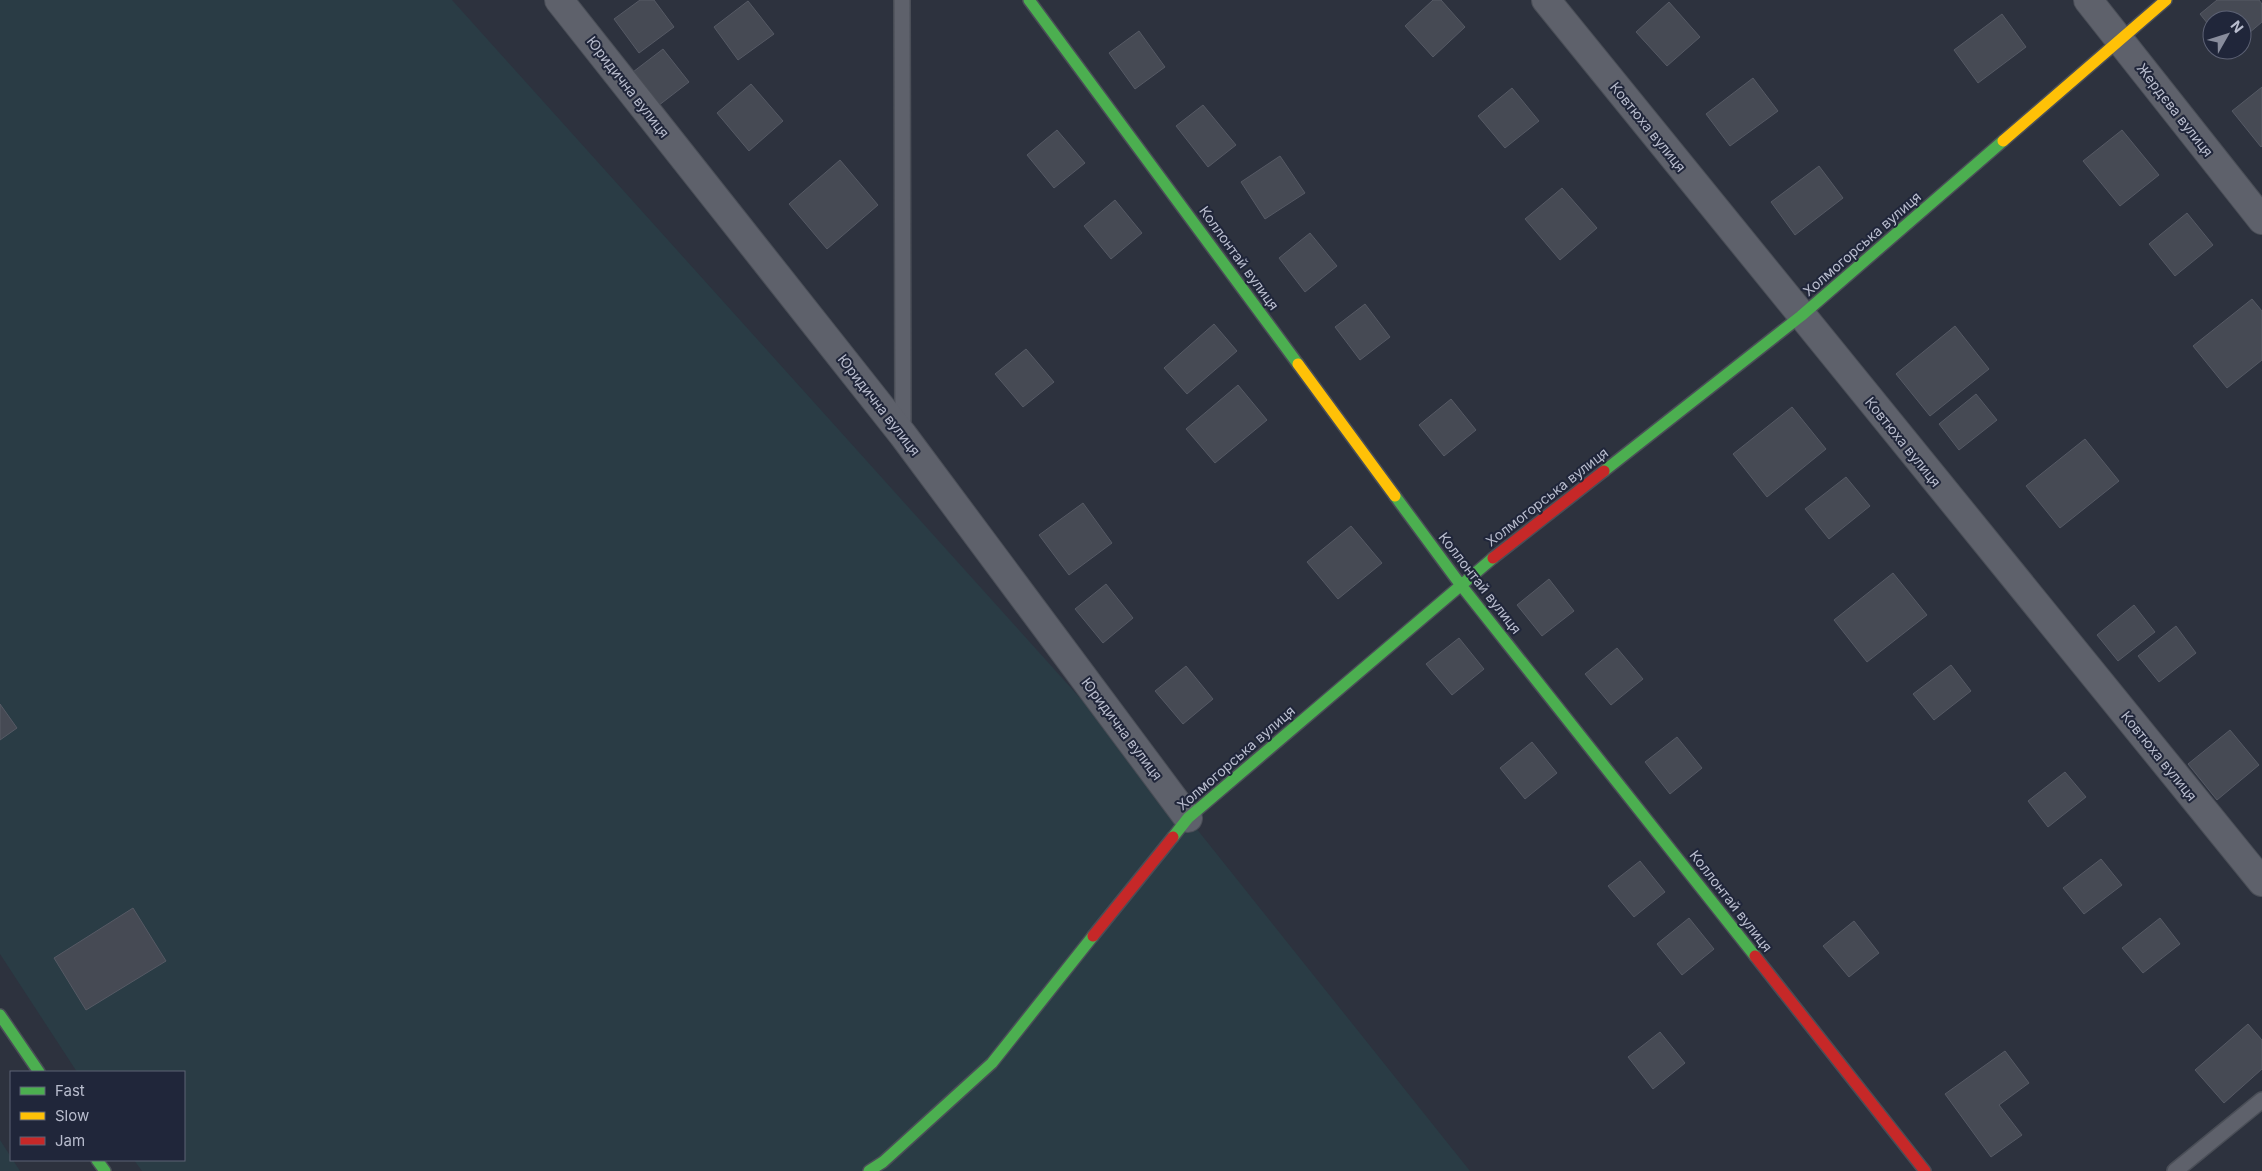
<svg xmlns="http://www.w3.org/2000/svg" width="2262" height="1171" viewBox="0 0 2262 1171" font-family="Inter,sans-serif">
<rect width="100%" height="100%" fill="#2d323e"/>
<path fill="#2a3c45" d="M0 0H452L1188 818 1470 1171H142L134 1160H184V1072H77L0 954Z
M0 1140 20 1171H0Z"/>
<path fill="#464a54" stroke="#565a65" d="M640 0H654L674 27 639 53 614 19Z
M1433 0H1441L1465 27 1433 57 1405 26Z
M2217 0H2259L2262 4V22L2242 39V20H2212V29L2200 14Z
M748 1 774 34 738 60 714 27Z
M1669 2 1700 37 1667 66 1636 32Z
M2002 14 2026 47 1978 83 1954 50Z
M1139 31 1165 67 1135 89 1109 53Z
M663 49 689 82 654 109 629 75Z
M1753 78 1778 111 1730 146 1706 114Z
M751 84 783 121 749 151 717 113Z
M2262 87V146L2261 147 2232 111Z
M1512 88 1539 121 1505 148 1478 116Z
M1203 105 1236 145 1208 167 1176 126Z
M1057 130 1085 163 1054 188 1027 155Z
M2122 130 2159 175 2120 206 2083 161Z
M1280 156 1305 193 1265 219 1241 182Z
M840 160 878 205 827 249 789 204Z
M1819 166 1843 198 1795 235 1771 202Z
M1562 188 1597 228 1560 260 1525 219Z
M1115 200 1142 233 1111 259 1084 226Z
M2187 213 2213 245 2175 276 2149 244Z
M1310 233 1337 266 1305 292 1279 258Z
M2252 299 2262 311V360L2227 388 2193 346Z
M1365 304 1390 337 1360 360 1335 327Z
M1214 324 1237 351 1187 394 1164 368Z
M1955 326 1989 369 1930 416 1896 374Z
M1026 349 1054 382 1023 407 995 374Z
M1238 385 1267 420 1215 463 1186 429Z
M1976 394 1997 420 1959 450 1939 424Z
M1451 399 1476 430 1444 456 1419 425Z
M1792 407 1826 449 1767 497 1733 454Z
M2085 439 2119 481 2060 528 2026 486Z
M1846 477 1870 506 1829 539 1805 509Z
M1083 503 1112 543 1069 575 1039 535Z
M1351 526 1382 563 1338 599 1307 562Z
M1893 573 1927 615 1867 662 1834 620Z
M1549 579 1574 611 1542 636 1517 605Z
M1106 584 1133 618 1103 643 1075 609Z
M2134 605 2155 632 2118 661 2097 635Z
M2176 626 2196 653 2159 682 2138 656Z
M1459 638 1484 669 1452 695 1426 664Z
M1617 648 1643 679 1611 705 1585 674Z
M1951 665 1971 691 1934 720 1913 694Z
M1186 666 1213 699 1183 724 1155 691Z
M0 704 17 728 0 740Z
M2230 730 2259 765 2217 800 2188 764Z
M1677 737 1702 768 1670 794 1645 762Z
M1532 742 1557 773 1525 799 1500 768Z
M2065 772 2086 797 2048 827 2028 801Z
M2101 859 2122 885 2084 914 2063 888Z
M1640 861 1665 892 1634 917 1608 886Z
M133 908 166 961 86 1010 54 958Z
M1689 918 1714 949 1682 975 1657 944Z
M2160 918 2180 944 2143 973 2122 948Z
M1854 921 1879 953 1849 977 1823 946Z
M2248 1024 2262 1040V1069L2224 1103 2195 1070Z
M1660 1032 1685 1063 1653 1089 1628 1057Z
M2005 1051 2029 1083 1999 1105 2022 1135 1991 1157 1945 1094Z"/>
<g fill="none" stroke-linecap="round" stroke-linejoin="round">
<defs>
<path id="lane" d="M902 0 903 433
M2175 1171 2262 1100"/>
<path id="street" d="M559 0 903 435 1188 818
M1546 0 2262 882
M2088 0 2262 220"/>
<path id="fast" d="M1029 0 1298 364
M1604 471 1801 316 2003 141
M1395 496 1460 584 1755 956
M1173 837 1188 818 1493 558
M0 1015 39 1072
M97 1160 105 1171
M869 1171 883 1162 992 1063 1093 936"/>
<path id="slow" d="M2003 141 2166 0
M1298 364 1395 496"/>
<path id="jam" d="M1493 558 1604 471
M1093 936 1173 837
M1755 956 1925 1171"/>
</defs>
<use href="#lane" stroke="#4a4e57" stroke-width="18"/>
<use href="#street" stroke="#4a4e57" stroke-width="30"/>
<use href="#fast" stroke="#4a4e57" stroke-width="14"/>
<use href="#slow" stroke="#4a4e57" stroke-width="14"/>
<use href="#jam" stroke="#4a4e57" stroke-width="14"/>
<use href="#lane" stroke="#5e616b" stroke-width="15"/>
<use href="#street" stroke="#5e616b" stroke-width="28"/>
<use href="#fast" stroke="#4caf50" stroke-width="11"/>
<use href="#slow" stroke="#ffc107" stroke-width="11"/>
<use href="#jam" stroke="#c62828" stroke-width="11"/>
</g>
<g text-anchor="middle" stroke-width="4" stroke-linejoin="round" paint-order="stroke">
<g font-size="14" fill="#b9bdce" stroke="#20263a">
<text transform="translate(628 87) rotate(52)" y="5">Юридична вулиця</text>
<text transform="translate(2175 110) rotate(52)" y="5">Жердєва вулиця</text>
<text transform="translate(1648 127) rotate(51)" y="5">Ковтюха вулиця</text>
<text transform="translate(1862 244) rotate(-41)" y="5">Холмогорська вулиця</text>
<text transform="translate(1239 258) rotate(54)" y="5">Коллонтай вулиця</text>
<text transform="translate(879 405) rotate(52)" y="5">Юридична вулиця</text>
<text transform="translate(1903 442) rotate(51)" y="5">Ковтюха вулиця</text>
<text transform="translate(1547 497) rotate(-38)" y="5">Холмогорська вулиця</text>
<text transform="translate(1480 583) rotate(52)" y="5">Коллонтай вулиця</text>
<text transform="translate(1122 729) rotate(53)" y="5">Юридична вулиця</text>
<text transform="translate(2159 756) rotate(51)" y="5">Ковтюха вулиця</text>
<text transform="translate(1236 758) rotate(-41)" y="5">Холмогорська вулиця</text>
<text transform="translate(1731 901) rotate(52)" y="5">Коллонтай вулиця</text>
</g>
</g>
<rect x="10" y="1071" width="175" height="90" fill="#20263a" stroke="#5d6275"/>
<rect x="20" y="1087" width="25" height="8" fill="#4caf50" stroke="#5d6275"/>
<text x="55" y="1096" font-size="15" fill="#b9bdce">Fast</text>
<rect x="20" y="1112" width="25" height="8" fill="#ffc107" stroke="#5d6275"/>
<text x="55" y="1121" font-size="15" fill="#b9bdce">Slow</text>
<rect x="20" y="1137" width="25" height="8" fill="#c62828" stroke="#5d6275"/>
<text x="55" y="1146" font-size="15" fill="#b9bdce">Jam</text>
<g transform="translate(2227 35) rotate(51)"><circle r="24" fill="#20263a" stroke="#5d6275"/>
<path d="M0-4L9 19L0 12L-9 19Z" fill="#888c9c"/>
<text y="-8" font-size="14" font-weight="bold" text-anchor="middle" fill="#b9bdce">N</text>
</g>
</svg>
